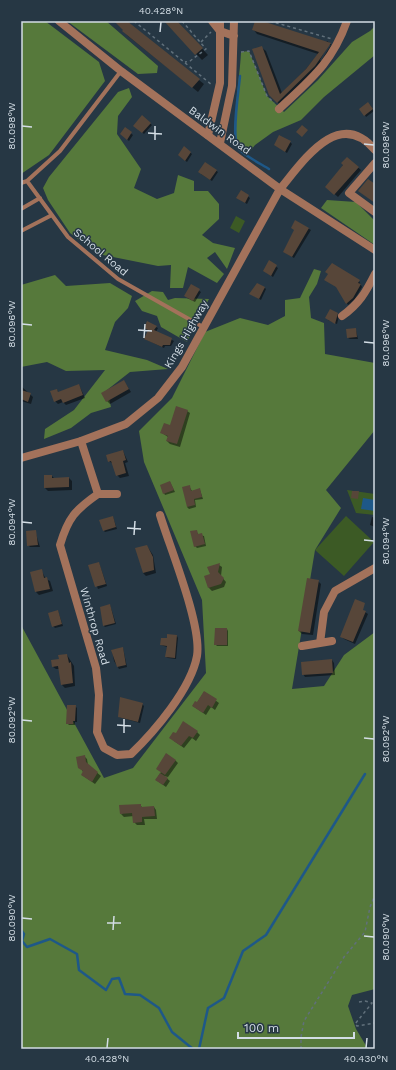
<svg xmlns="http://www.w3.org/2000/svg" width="396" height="1070" viewBox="0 0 396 1070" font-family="'Work Sans',sans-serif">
<rect width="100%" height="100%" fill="#263744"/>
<path fill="#3c5a25" d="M236 216 245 221 239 233 230 228Z
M347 490 375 494V515L356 513Z
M346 516 374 542 344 576 315 550Z"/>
<path fill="#56793b" d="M21 21H45L99 62 105 81 49 155 21 174Z
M67 21H106L158 66 157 73 138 74Z
M375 26V55L324 97 301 120 273 132 255 145 247 155 238 148C231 126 240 78 241 52L249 51 267 96 284 112 318 80 352 42 370 31Z
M129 88 132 97 118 116 117 134 141 169 134 188 157 199 174 193 178 175 194 181V191H208L219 204V219L202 235 213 243 235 248 227 269 215 252 207 258 224 274 217 283 188 267 183 288H170L171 265 158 266 98 254 70 233 48 200 43 188 49 177 118 92Z
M327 200 356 202 375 221V245L321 208Z
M314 269 321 271 317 284 309 297 311 318 324 323 325 354 375 363V430L326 490 341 508 315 550 292 689 324 686 344 655 375 632V989L352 995 348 1006 356 1029 368 1049H21V625L104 778 133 768 206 673 202 600 144 462 139 431 172 398 205 332 240 318 268 325 285 316V300L300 298Z
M55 275 66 286 110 283 132 296 128 308 115 322 105 350 147 360 168 369 130 372 107 390 111 407 91 413 71 428 44 439 45 429 74 410 105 370 66 371 47 362 21 367V285Z
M152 291 163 292 168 300 175 298 209 299 187 342 161 327 157 316 142 311 135 301Z"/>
<path fill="#1e5888" d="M363 498 375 500V511L361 509Z"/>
<path fill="#0007" fill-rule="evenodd" d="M115 21H124L204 84 198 92 128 36 123 31 124 30Z
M165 21H177L208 55 202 60Z
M256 21 326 43 327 41 335 48 282 107 270 94 261 47 266 51 282 93 306 69 318 54 257 34 253 29ZM328 45H331L321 61 320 60Z
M369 21H375V24Z
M370 105 374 111 366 117 365 115Z
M142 117 152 125 144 134 135 126Z
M125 129 133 135 129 141 123 136Z
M290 142 292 144 287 153 277 146Z
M184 148 192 154 187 162 181 157Z
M347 158 361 170 338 197 329 189Z
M205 163 218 172 212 181 201 174Z
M241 191 250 198 247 204 239 199Z
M296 222 311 230 294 258 284 252 295 231Z
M269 262 278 268 273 277 266 272Z
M359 281 362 287 355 299 348 305 338 288Z
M192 286 201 292 195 302 187 298Z
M265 288 266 289 261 300 251 294Z
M337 314 339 316 337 324 328 320Z
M156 327 158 328 156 332 174 341 171 346H165L164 348 147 340 149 331 145 328Z
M356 330 358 339H350L348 338Z
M124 381 131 392 110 404 107 401Z
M79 385 85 398 66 405 63 402 58 404 55 401 57 390 59 393Z
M21 386 33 397 31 404 21 401Z
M187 411 190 413 180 447 170 444 167 441 168 437 162 433Z
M123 451 128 462 125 463 129 476 120 478 117 475 113 464 109 461Z
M52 476 55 479 69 478 72 481V490L48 491 45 488Z
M170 482 175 492 165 495 164 493Z
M189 486 192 491 200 490 203 499 195 500 196 507 189 509 187 507Z
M113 517 117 529 105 532 104 531Z
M372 517 375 518V527L370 525Z
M35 531 40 547H30L28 545Z
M196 531 199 535 204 536 206 546 197 548 195 546Z
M147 546 153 555 156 573 146 576 143 573Z
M99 563 107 586 98 589 89 566Z
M219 565 222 567 221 576 226 582 224 587 212 591 209 588 211 575Z
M41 570 46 579 50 581 53 591 39 595 36 592Z
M318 581 321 584 313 635 302 634 299 631Z
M110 605 116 624 105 627 104 626Z
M58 611 63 626 55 628 53 626Z
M365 612 368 614 355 644 344 639 341 636Z
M227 629 228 631V646H217L215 644Z
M177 636 178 638 176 659 168 658 166 657 167 647 161 645 168 640Z
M123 648 127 667 119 669 114 661 112 650Z
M67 655 74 666 75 686 65 688 62 685 60 669H56L53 667Z
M332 660 334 663 335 675 305 677 303 674Z
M204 692 219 703 215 710 211 707 206 715 193 706 197 703Z
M142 704 144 706 140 723 119 717Z
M75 706 77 708V722H75V725H69L67 723Z
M197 732 200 735 196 741 192 738 184 748 174 741Z
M84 756 87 759 88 765 101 776 95 784 82 775 84 772 82 771Z
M175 760 178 763 168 777 164 776 170 781 166 787 156 780 161 772Z
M140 805 143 808 154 807 156 810 157 819H144L145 825H137L134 822V816L124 817 121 814Z"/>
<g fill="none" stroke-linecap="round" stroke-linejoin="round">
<path stroke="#1e5888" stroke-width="2.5" d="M240 76C239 89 231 137 238 148 243 155 261 164 269 169
M21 930 24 934 22 941 27 947 50 939 77 954 79 970 106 990 112 979 119 978 125 994 140 995 159 1008 172 1032 193 1049
M199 1049 208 1008 224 998 243 951 266 935 365 774"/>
</g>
<path fill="#574639" d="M114 21H127L200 79 192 88 122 31 123 30Z
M164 21H177L203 48 195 55Z
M255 21H262L331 43 315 66 277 103 269 95 252 49 262 46 280 94 306 69 319 52 252 30Z
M368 102 373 109 364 116 359 109Z
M142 115 151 123 142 133 133 126Z
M302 125 308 130 302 137 296 132Z
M125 127 132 132 127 140 120 134Z
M279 135 291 141 285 152 274 145Z
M184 146 191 152 185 161 178 155Z
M347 157 359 167 334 195 325 187 343 165 341 163Z
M205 162 217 170 210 180 198 172Z
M368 179 375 184V203L358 191Z
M241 190 249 195 245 203 236 198Z
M295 220 309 228 292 257 283 252 294 230 291 228Z
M269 260 277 265 271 276 263 271Z
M332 263 360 280 358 283 361 284 353 298 346 304 336 287 324 280 328 274 325 272Z
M257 283 265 287 259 299 249 294Z
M191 284 200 289 193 301 184 296Z
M330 309 338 313 335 324 325 318Z
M147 321 157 326 154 330 172 338 170 345H163L162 347 144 339 148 330 144 328Z
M356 328 357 337 347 338 346 329Z
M124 380 129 389 106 402 101 393Z
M79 384 83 395 63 403 61 399 54 402 50 391 57 389 58 392Z
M21 390 31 393 28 402 21 399Z
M176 406 188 410 177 444 166 441 168 436 160 433 164 423 170 425Z
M123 450 126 460 123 461 126 473 116 476 111 461 108 462 106 455Z
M44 475H52V478L69 477V487L44 488Z
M170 481 174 490 163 494 160 485Z
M190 485 191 491 200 488 202 497 194 499 195 505 187 507 182 487Z
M352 491H359L358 499 351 498Z
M113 516 116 527 103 531 99 520Z
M36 530 38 545 27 546 26 531Z
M197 530 198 534 202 533 205 544 194 547 190 531Z
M147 545 153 557 154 570 143 573 135 548Z
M99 562 106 584 95 587 88 565Z
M220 563 218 572 224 578 221 584 208 588 204 576 210 574 207 567Z
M42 569 44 578 47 577 50 589 35 592 30 572Z
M307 578 319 580 310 633 298 631Z
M355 599 365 603 363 610 366 611 353 642 340 637Z
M110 604 115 623 103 626 100 607Z
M58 610 62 624 52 627 48 613Z
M215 628H227V645H214Z
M167 634 177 635 175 658 165 657 167 646 160 645 161 638H167Z
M123 647 126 665 117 667 111 650Z
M67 654 69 663 71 662 73 683 61 685 58 666 52 667 51 660 59 659 58 655Z
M332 659 333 673 302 675 301 662Z
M204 691 217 699 212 708 208 705 203 713 192 706 195 701 197 702Z
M120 697 143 703 138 722 118 717Z
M67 705H76L75 721H73V724H66Z
M183 721 198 731 193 738 189 736 181 746 169 738 173 732 176 733Z
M166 753 176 760 165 775 156 769Z
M85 755 86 762 98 772 92 782 81 775 83 771 78 768 76 757Z
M160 773 168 778 163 785 155 780Z
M141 804V807L154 806 155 816 142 817V822L133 823 132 813 120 814 119 805Z"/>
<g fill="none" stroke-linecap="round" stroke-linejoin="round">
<path stroke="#61707b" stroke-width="1.5" stroke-dasharray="3 3" stroke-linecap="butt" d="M134 21 212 85
M182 21 206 49 190 61 185 62
M270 21 332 39
M201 42 211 32
M241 52 249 51 267 96 274 103
M359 1002 365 1001 372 1003 355 1024 357 1026 375 1023
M301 1049V1037L304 1021 344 957 365 932 370 907 375 895"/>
<path stroke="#a3725b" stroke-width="4" d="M27 181 68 237 118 279 203 327
M21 183 27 181 60 151 121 71
M21 209 40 198
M21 231 52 215"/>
<path stroke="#a3725b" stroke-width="8" d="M212 21 220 31 234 36
M279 109C311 79 332 63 347 21
M208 135 220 83V21
M220 143 232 86 234 21
M375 163 349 193 375 212
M280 189C304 160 339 107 375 150
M342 316C359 304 366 292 375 274
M81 441 98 494C75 510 68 518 60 545L96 668 99 695 97 732 104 748 117 755 131 754C154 732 191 689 197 656 202 625 170 548 160 515
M98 494H117
M320 643 324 612 335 591 375 568
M302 646 332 641"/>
<path stroke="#a3725b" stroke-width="8" d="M59 21 121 71 280 189 375 250
M21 458 81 441 126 424 158 398 182 367 280 189"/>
</g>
<path fill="none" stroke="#d3dde5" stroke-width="1.5" d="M160 32 161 22M22 126 32 127M148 133 162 134M155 140V126M364 144 374 145M22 324 32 325M138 330 152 331M144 338 145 324M364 342 374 343M22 522 32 523M127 528 141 529M134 535 135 521M364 540 374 541M22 720 32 721M117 725 131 726M124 733V719M364 738 374 739M22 918 32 919M107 923H121M113 930 114 916M364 936 374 937M107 1048 108 1038M366 1048 367 1038"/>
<g text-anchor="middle" stroke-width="3" stroke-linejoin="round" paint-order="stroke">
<g font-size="11" fill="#d3dde5" stroke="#263744">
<text transform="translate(220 130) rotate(36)" y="4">Baldwin Road</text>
<text transform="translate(101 252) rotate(40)" y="4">School Road</text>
<text transform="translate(186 334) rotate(-60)" y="4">Kings Highway</text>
<text transform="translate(95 626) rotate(74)" y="4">Winthrop Road</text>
</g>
</g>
<rect width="396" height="1070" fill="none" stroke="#263744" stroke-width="44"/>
<path d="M238 1032v6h116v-6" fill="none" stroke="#d3dde5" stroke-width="2"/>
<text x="244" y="1032" font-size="12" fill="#d3dde5" stroke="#263744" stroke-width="3" paint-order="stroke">100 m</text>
<rect x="22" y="22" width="352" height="1026" fill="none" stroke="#d3dde5" stroke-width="1.5"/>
<g font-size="10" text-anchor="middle" fill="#d3dde5">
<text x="161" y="14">40.428°N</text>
<text transform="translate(11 126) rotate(-90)" y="4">80.098°W</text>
<text transform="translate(385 145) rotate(-90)" y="4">80.098°W</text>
<text transform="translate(11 324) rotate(-90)" y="4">80.096°W</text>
<text transform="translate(385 343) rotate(-90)" y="4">80.096°W</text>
<text transform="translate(11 522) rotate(-90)" y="4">80.094°W</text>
<text transform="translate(385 541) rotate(-90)" y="4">80.094°W</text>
<text transform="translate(11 720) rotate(-90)" y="4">80.092°W</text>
<text transform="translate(385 739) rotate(-90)" y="4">80.092°W</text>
<text transform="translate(11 918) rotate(-90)" y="4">80.090°W</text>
<text transform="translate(385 937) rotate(-90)" y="4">80.090°W</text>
<text x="107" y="1062">40.428°N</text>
<text x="366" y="1062">40.430°N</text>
</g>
</svg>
